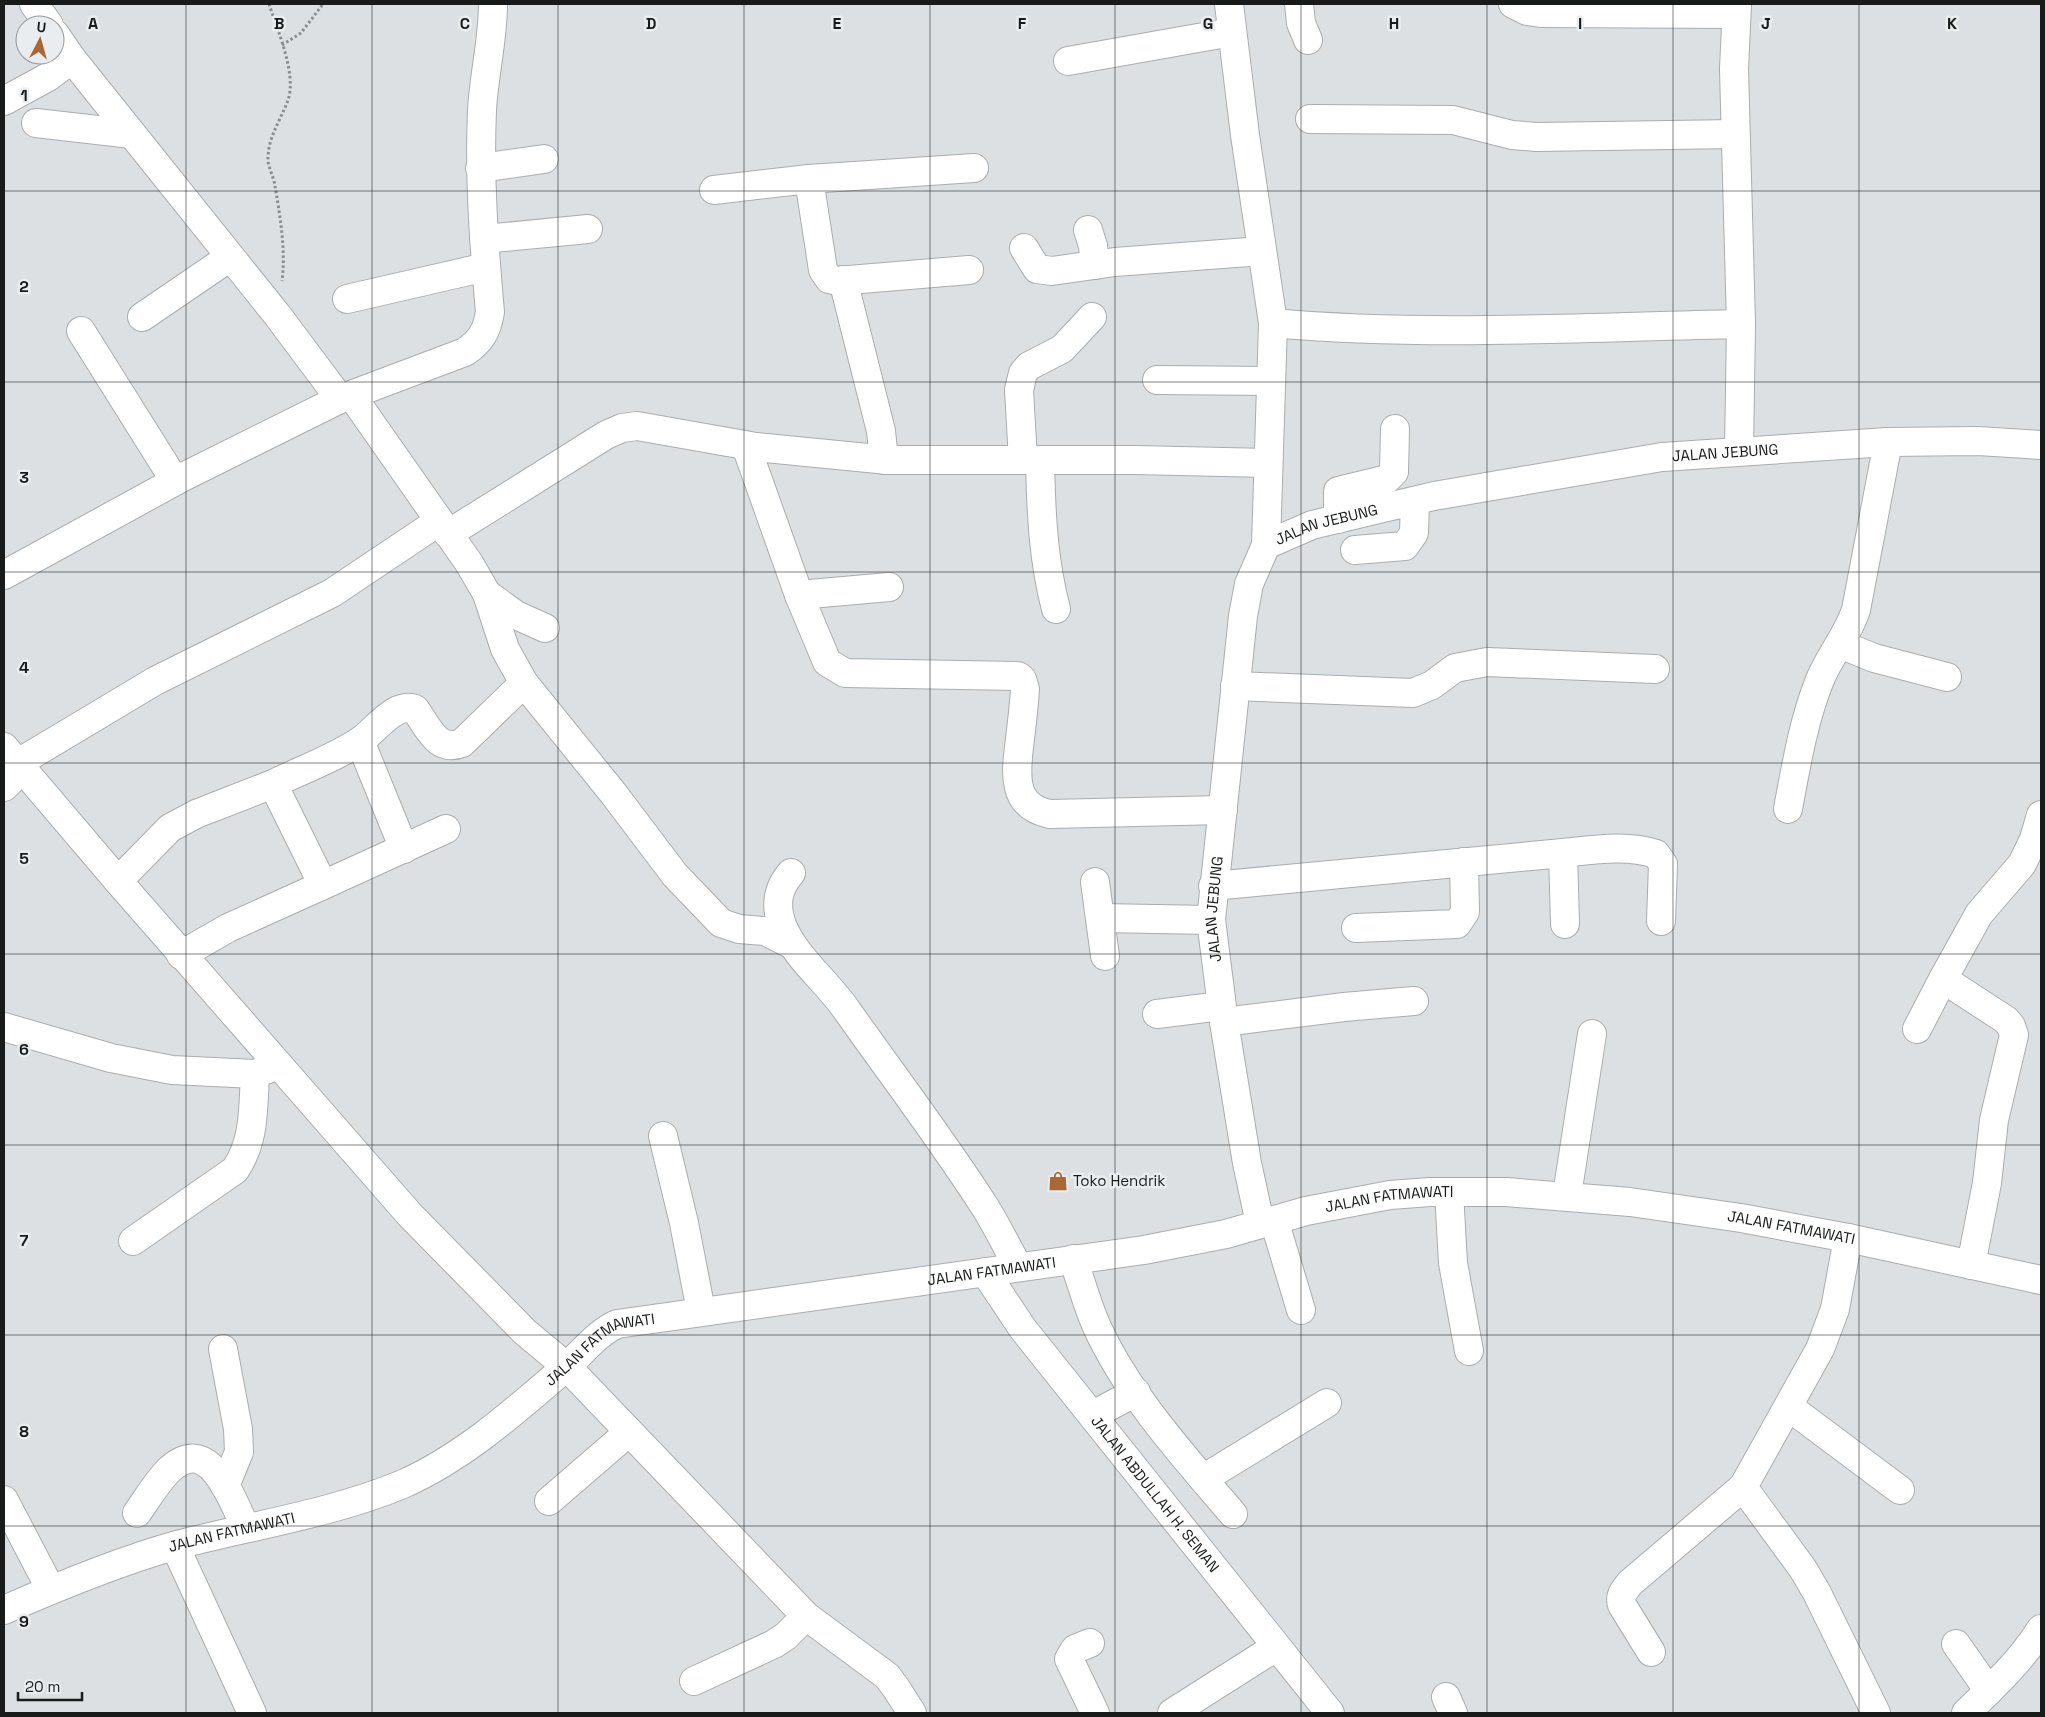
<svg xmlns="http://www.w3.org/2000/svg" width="2045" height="1717" viewBox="0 0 2045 1717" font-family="'Space Grotesk',sans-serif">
<rect width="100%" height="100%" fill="#dce0e2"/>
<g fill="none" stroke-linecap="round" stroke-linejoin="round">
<defs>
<g id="minor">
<path d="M34 4 49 25"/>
<path d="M1229 4 1245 135 1273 323 1266 545"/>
<path d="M1299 4 1301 23 1308 40"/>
<path d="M1513 4 1527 11 1541 13 1735 14"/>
<path d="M1737 4 1734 69 1741 324 1739 451"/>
<path d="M55 34 72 59 278 316 340 399"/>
<path d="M1068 61 1232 32"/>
<path d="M4 101 48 77 72 59"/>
<path d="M1310 119 1453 120 1512 135 1537 137 1735 134"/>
<path d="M36 123 132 134"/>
<path d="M480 168 544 159"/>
<path d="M809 179 823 270 829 279 837 281 969 270"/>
<path d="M714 190 809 179 974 168"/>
<path d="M1088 230 1093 246 1095 265"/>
<path d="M484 239 588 229"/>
<path d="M1024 248 1037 269 1052 271 1115 262 1262 251"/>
<path d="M843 280 881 431 884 460"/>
<path d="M347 299 486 267"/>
<path d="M142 317 230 257"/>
<path d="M1273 323C1428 337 1585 327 1741 324"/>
<path d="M81 331 175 481"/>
<path d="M1157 380 1271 381"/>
<path d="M352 396 469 563 487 594 505 649 524 683 613 793 675 875 721 923 739 929 765 931 791 944"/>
<path d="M746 446 799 595 827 662 845 673 1018 676 1022 679 1025 689C1024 706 1022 722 1020 739 1016 771 1010 806 1050 814L1223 810"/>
<path d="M1023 460 1019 390 1023 373 1029 366 1062 349 1092 317"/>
<path d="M1040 460C1041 511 1043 560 1056 609"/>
<path d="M1338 519V491L1387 479 1394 472 1395 429"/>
<path d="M448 534 606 435 622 428 637 426 756 447 888 460H1135L1268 463"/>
<path d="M1355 550 1405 546 1414 533 1415 501"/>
<path d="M4 575 181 478 340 399 465 352C481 341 487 331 490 312 484 245 479 178 482 110 484 74 493 40 493 4"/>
<path d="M487 594 516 615 545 628"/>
<path d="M799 595 889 587"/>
<path d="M1840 644 1874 658 1947 677"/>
<path d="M1235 686 1413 693 1432 685 1455 668 1487 662 1655 669"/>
<path d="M360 741 404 849"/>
<path d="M4 747 118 881 410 1215 525 1332 567 1367 806 1616 887 1676 896 1688 912 1713"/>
<path d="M18 763 155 681 332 593 438 522"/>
<path d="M273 784C299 771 342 755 364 738 378 727 396 702 415 709 428 727 437 753 462 743L524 683"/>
<path d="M4 787 23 768"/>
<path d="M1788 809C1796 766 1803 723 1819 682 1829 656 1847 637 1856 610L1888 442"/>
<path d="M1563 853 1565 924"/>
<path d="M791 873C777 889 775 905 782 925 796 959 828 982 848 1012 894 1077 942 1140 985 1207 997 1226 1007 1247 1018 1267"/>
<path d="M118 881 170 828 196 814 273 784 319 877 321 886 228 928 181 955"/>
<path d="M1095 882 1105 956"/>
<path d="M321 886 446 829"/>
<path d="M1213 886 1563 853C1592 850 1627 844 1656 854L1663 864 1661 921"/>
<path d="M1100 918 1211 920"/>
<path d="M1356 928 1457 924 1465 912 1464 862"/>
<path d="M1157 1014 1221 1006"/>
<path d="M1224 1022 1344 1007 1414 1001"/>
<path d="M4 1027 111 1058 172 1070 255 1074 279 1065"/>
<path d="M1917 1029 1943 979"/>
<path d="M663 1136 684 1223 701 1311"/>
<path d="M1449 1192 1453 1263 1469 1351"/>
<path d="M1567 1195 1592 1034"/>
<path d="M1274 1220 1301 1310"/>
<path id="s1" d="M1260 1223 1247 1163 1224 1022 1211 920 1243 616 1249 584 1266 545 1312 525 1434 496 1662 457 1888 442 1978 441 2041 445"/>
<path d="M1848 1238 1835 1309 1820 1349 1743 1487 1803 1569 1817 1593 1876 1713"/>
<path d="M133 1241 235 1170C255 1141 253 1108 255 1074"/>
<path d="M1073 1259C1081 1281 1087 1305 1097 1327 1128 1395 1185 1458 1233 1514"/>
<path d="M1971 1265 1987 1183 1994 1120 2014 1035 2011 1026 2006 1020 1943 979 1979 914 2022 864 2034 839 2041 815"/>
<path id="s2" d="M985 1272 1023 1329 1330 1713"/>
<path d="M223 1349 238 1429 239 1452 225 1486"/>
<path d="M1789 1407 1900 1490"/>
<path d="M1093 1415 1136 1392"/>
<path d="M1203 1479 1327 1403"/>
<path d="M4 1500 51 1590"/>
<path d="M549 1501 629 1432"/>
<path d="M137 1513C147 1499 157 1482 169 1470 210 1431 232 1501 246 1528"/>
<path d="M175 1546 252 1713"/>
<path id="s3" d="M4 1610C59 1586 120 1561 177 1545 250 1526 334 1513 403 1484 464 1457 516 1410 566 1367 582 1353 597 1333 617 1324L1144 1250 1226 1234 1306 1211 1390 1195 1430 1192H1506L1630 1202 1741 1218 1848 1238 2041 1280"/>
<path d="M1090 1643 1075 1649 1069 1659 1095 1713"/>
<path d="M1956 1644 1989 1691"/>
<path d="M1651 1652 1622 1605C1619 1595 1624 1591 1630 1583L1743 1487"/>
<path d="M694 1681 774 1644 786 1636 806 1616"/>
<path d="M1446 1697 1453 1713"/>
<path d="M1172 1713 1276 1647"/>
<path d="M1966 1713C1993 1687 2021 1661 2041 1629"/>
</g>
</defs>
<use href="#minor" stroke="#aaadaf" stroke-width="30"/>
<path stroke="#8a8d8e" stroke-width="3" stroke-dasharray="2.5 2.5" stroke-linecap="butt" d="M269 4C277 29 297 74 288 100 281 120 267 138 268 161 269 169 274 178 275 186 280 216 286 250 282 281
M282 45 301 33 323 4"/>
<use href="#minor" stroke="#fff" stroke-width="28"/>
</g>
<path fill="none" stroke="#191b1b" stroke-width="1" stroke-opacity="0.55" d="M186 4V1713M372 4V1713M558 4V1713M744 4V1713M930 4V1713M1115 4V1713M1301 4V1713M1487 4V1713M1673 4V1713M1859 4V1713M4 191H2041M4 382H2041M4 572H2041M4 763H2041M4 954H2041M4 1145H2041M4 1335H2041M4 1526H2041"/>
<defs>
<symbol id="shop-bare" viewBox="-9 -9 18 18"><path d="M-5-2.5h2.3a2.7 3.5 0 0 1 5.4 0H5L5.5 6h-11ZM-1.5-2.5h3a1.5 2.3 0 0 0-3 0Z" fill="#a96832" stroke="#eaedef" stroke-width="2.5" paint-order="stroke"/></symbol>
</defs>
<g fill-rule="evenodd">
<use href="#shop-bare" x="1044" y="1167" width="28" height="28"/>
</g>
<g text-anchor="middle" stroke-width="5" stroke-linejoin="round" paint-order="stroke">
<g font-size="15" fill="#191b1b" stroke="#eaedef">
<text dy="5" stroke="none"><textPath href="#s1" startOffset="1158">JALAN JEBUNG</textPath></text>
<text dy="5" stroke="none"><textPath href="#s1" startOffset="752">JALAN JEBUNG</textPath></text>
<text dy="5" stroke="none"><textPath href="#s1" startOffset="318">JALAN JEBUNG</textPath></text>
<text dy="5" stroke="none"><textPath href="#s3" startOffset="1471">JALAN FATMAWATI</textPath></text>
<text dy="5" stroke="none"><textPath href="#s3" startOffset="1876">JALAN FATMAWATI</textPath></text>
<text dy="5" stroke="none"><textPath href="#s3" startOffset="1066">JALAN FATMAWATI</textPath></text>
<text dy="5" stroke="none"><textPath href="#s3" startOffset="661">JALAN FATMAWATI</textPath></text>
<text dy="5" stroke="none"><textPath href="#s2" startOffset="280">JALAN ABDULLAH H. SEMAN</textPath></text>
<text dy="5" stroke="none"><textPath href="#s3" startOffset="241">JALAN FATMAWATI</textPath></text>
</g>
<g font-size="15" fill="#191b1b" stroke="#eaedef" text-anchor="start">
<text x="1073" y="1186">Toko Hendrik</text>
</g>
</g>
<g font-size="16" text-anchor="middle" font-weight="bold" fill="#191b1b" stroke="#eaedef" stroke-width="5" stroke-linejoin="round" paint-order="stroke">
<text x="93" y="29">A</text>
<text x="279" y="29">B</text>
<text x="465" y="29">C</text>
<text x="651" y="29">D</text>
<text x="837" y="29">E</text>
<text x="1022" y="29">F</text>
<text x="1208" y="29">G</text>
<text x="1394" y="29">H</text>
<text x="1580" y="29">I</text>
<text x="1766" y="29">J</text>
<text x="1952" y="29">K</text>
<text x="24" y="101">1</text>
<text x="24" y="292">2</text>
<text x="24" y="483">3</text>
<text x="24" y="673">4</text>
<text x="24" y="864">5</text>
<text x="24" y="1055">6</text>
<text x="24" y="1246">7</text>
<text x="24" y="1437">8</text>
<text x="24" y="1627">9</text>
</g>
<rect width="2045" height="1717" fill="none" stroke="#191b1b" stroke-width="10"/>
<g transform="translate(40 40) rotate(6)"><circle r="24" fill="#eaedef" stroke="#96999a"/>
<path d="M0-4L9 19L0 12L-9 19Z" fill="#a96832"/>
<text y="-8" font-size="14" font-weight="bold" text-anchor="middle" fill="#191b1b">U</text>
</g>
<path d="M18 1692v8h64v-8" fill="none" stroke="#191b1b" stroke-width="2.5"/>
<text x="25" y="1692" font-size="15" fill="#191b1b" stroke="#eaedef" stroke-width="4" paint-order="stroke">20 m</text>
</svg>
